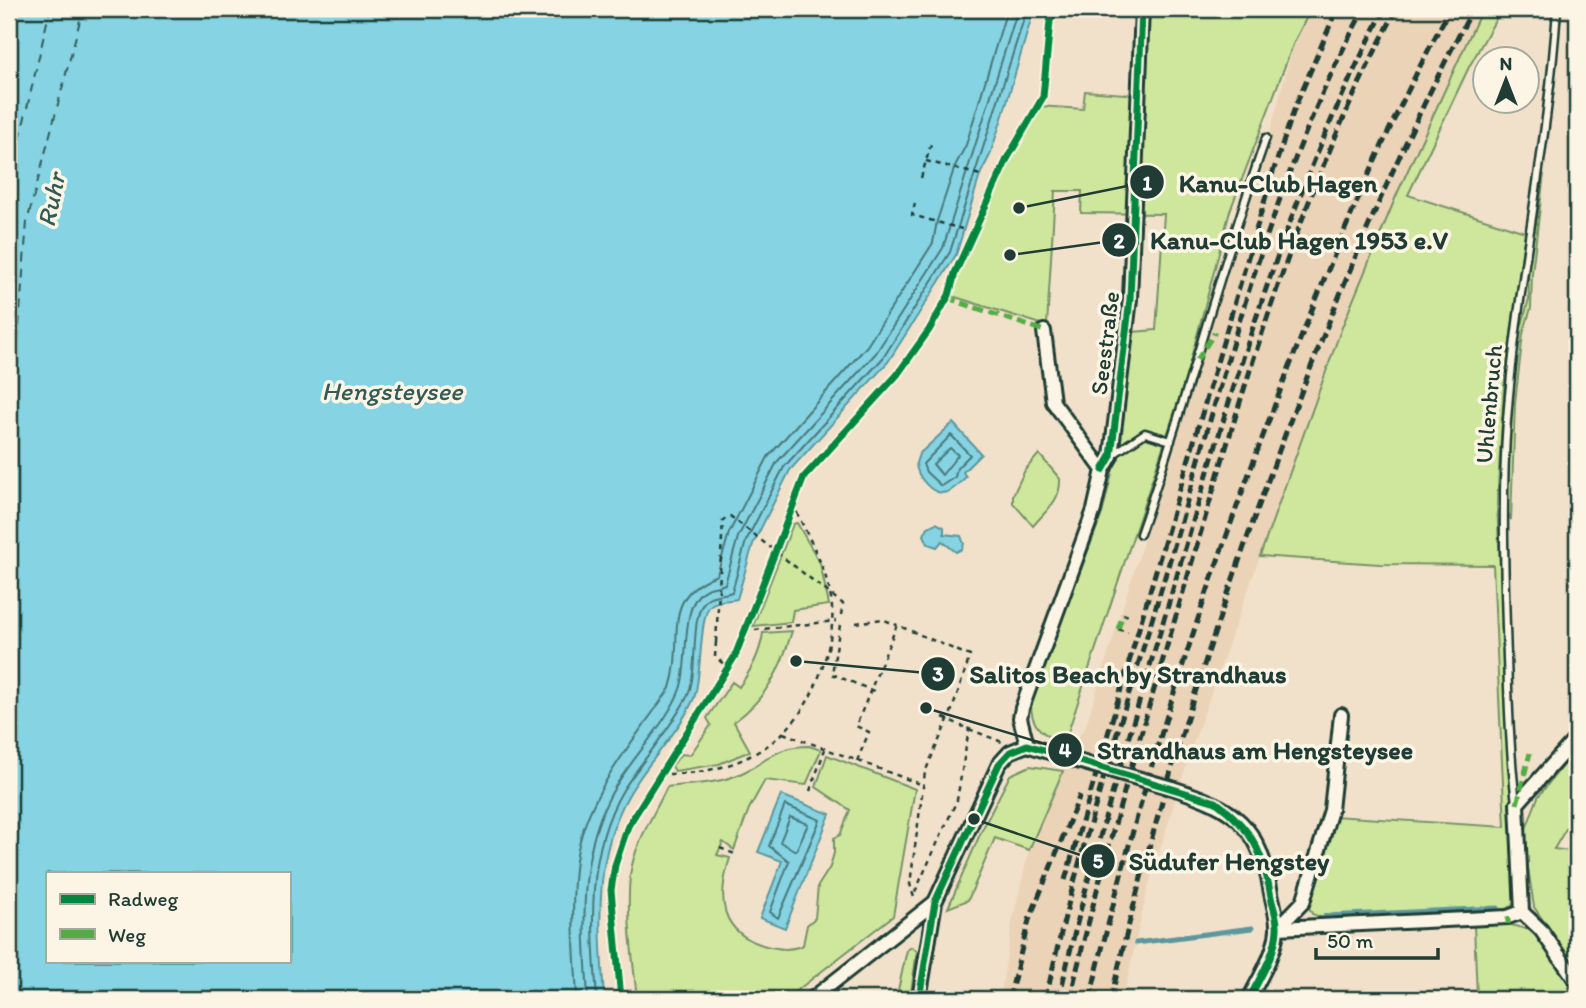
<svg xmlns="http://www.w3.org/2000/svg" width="1586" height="1008" viewBox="0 0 1586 1008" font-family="Itim,sans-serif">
<rect width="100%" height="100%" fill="#f2e1ca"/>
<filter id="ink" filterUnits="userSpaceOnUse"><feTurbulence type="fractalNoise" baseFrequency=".0143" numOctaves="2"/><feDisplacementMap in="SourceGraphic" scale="14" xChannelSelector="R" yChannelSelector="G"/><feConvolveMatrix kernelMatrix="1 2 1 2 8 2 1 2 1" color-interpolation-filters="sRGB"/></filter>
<g filter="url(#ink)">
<path fill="#ebd3b7" d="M1311 9H1482L1397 194 1342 327 1193 744 1147 891 1123 999H1000L1012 922 1029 850 1070 747 1085 728 1266 148 1294 42Z"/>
<path fill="#cee79d" stroke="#769268" stroke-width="2" d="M1142 9H1311L1294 42 1230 211 1185 381 1064 744C1041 734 1030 726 1031 701L1102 514 1120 440 1133 332 1156 330 1164 214 1081 213 1082 191H1055L1047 326 949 295C968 229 1004 165 1038 106L1083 109 1085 91 1139 95Z
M1482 9H1495L1496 19 1469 67 1408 195 1525 232 1504 388 1497 503 1516 898 1515 904 1506 909 1323 918 1312 914 1308 905 1333 816 1505 827 1493 565 1380 564 1260 556 1342 327 1397 194Z
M1544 174 1532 273 1531 308 1523 334 1515 403 1511 520 1507 511 1506 480 1511 407 1518 340 1529 299 1528 267Z
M1039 454 1060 479C1061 501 1046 510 1033 526L1013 503V495L1025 470Z
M797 523 820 563 829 605 793 610 791 622 753 626 793 524Z
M792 631C781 669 767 698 734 722L750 751 719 764 675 771 672 766 681 754 690 755 711 725 707 718 732 682 739 687C751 670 760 654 763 633Z
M809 746 821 750 806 785 765 780 749 809 734 850 723 842 717 855 730 858C717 898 719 933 766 946 779 949 790 951 803 945L807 925 815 918 818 886 830 867 834 853V838L840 835 850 810 816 787 827 755 915 789 893 916 786 999H637C633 959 626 916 630 876 634 844 654 815 667 787 692 784 721 784 744 772 770 759 777 746 809 746Z
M1577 747V810L1554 849 1577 852V970L1534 907 1525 848 1526 829 1538 797Z
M1030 766 1063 771 1029 850 995 838 968 900 948 908 981 832 1010 775Z
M1508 924 1533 931 1577 994V999H1427L1428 995 1477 996 1474 926Z
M912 947 917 951 910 999H896L907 950Z"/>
<path fill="#85d3e3" stroke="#5c979d" stroke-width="2" fill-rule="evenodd" d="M9 9H1034L1003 115 990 155 980 175 956 255 888 362 790 470 753 544 737 599C729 601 717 600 711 605 699 613 702 678 694 698 679 733 647 762 628 796 592 859 600 929 604 999H9ZM47 873H289V961H47Z
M953 423 981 454 963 472 966 477C960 482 954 490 947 492 932 497 916 475 916 463L919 454Z
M936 523 944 527V534L961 536 964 544 962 549 956 552 942 541 937 547 928 544 924 535 928 527Z
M781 795 830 814 785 928 760 918 782 861 758 852Z"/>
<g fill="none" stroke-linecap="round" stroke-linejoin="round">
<path stroke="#48797a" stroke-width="2" d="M951 435 970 455 957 468 955 477 941 486 926 472 923 464Z
M950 448 958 455 942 475 933 464Z
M785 805 820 820 778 918 770 912 789 861 769 846Z
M790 817 808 824 796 851 780 842Z
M577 999C575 953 570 906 576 860 585 795 634 741 670 688 686 638 658 597 717 575L729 533 768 457 867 346 933 243 937 221 955 166 966 145 1007 9
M588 999C584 926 576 853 615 787 633 757 669 720 680 689 690 662 679 604 705 590 711 586 719 587 725 584L738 537 777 462 876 353 943 248 1018 9
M597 999C592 928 585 854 623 790 643 759 670 730 687 697 700 671 688 615 707 599 713 594 724 595 732 592L746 541 784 467 883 358 950 252 1027 9"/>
<path stroke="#5c979d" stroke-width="5" d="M1325 916 1498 908
M1136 943 1252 928"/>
<path stroke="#335b57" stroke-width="2" stroke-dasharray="9 7" stroke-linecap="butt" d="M9 186 50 9
M9 454 27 222 83 9"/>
<defs>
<path id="lane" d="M1112 455 1145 433 1171 441
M1140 534C1186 403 1220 269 1266 138
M1516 803C1509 744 1508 686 1506 627 1504 558 1502 490 1507 420 1517 282 1548 147 1557 9"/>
<path id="street" d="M1103 470 1111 456 1130 299 1142 9
M1577 737 1517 804 1522 912 1541 930 1577 982
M1027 745 1020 718 1022 708 1094 510 1103 470 1053 402 1044 331
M1172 788C1235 808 1259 824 1271 893 1273 904 1278 918 1277 930 1275 954 1260 977 1249 999
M1278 928 1508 917 1522 912
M1278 928 1303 902 1331 810 1341 715
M812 999 935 902
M919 999 935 902 999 764 1010 752 1027 745 1067 758"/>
</defs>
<use href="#lane" stroke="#1f3d34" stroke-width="11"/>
<use href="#street" stroke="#1f3d34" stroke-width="18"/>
<path stroke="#1f3d34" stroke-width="2.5" stroke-dasharray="5 5" stroke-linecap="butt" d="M926 161 980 175
M921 178 931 144
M915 203 912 215 962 229
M1123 614 1132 617
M856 623 882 619 897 625
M1118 629 1128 632
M745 631 836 621
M716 642 715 657 729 668
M969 729 1002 742
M783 733 923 785
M857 761 869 732 856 726 897 625 970 656 951 713 925 772 910 884 915 901
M659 774C735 776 796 745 821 671 828 652 834 628 832 608 829 569 808 539 793 504
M810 791 825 749
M720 848 737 855
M915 892 957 800 969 729 964 727"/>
<use href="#lane" stroke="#fcf5e5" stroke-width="6"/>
<use href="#street" stroke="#fcf5e5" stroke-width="12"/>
<path stroke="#1f3d34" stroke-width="5" stroke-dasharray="10 5" stroke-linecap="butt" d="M1065 880 1273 172 1295 107 1337 9
M1009 999 1029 920 1080 795
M1046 999C1078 846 1130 696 1174 546 1227 365 1273 176 1364 9
M1059 999C1091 855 1136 714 1178 572 1235 380 1290 187 1385 9
M1070 999C1103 855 1147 714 1189 572 1246 380 1301 186 1397 9
M1090 999C1137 797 1200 600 1274 407 1326 271 1381 136 1450 9
M1111 999C1156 801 1220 606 1292 416 1345 278 1402 139 1473 9"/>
<defs>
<path id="street-bridge" d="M1067 758 1172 788"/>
</defs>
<use href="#street-bridge" stroke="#1f3d34" stroke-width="18" stroke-linecap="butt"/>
<path stroke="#1f3d34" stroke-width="2.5" stroke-dasharray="5 5" stroke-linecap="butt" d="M840 625 832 674 876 692
M716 642 723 520 730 516 843 604 841 615
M943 717 964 727"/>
<use href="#street-bridge" stroke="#fcf5e5" stroke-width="12"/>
<path stroke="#52ad45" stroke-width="5" stroke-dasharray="10 5" stroke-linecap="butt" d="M947 298 1044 331
M1197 360 1215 332
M1118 629 1123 614
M1517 804 1530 753
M1508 924V917"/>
<defs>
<path id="cycleway" d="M1103 470 1111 456 1130 299 1142 9
M621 999 611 890 615 865 628 826 735 656 804 477 897 375 929 330 949 295 955 273 1007 159 1043 97 1050 21 1055 9
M919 999 935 902 999 764 1010 752 1027 745 1216 802C1253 830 1263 852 1271 897 1273 907 1278 919 1277 929 1276 954 1260 977 1249 999"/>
</defs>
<use href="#cycleway" stroke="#fcf5e5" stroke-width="11"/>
<use href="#cycleway" stroke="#00873e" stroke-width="7"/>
</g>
</g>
<g text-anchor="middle" stroke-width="7" stroke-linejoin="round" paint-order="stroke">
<g font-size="24" fill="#1f3d34" stroke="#fcf5e5">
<text transform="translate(1105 343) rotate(-83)" y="8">Seestraße</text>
<text transform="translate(1489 404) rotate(-85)" y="8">Uhlenbruch</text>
</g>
<g font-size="26" font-style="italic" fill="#335b57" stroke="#fcf5e5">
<text transform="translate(51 200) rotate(-78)" y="9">Ruhr</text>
<text x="392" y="400">Hengsteysee</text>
</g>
</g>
<path fill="none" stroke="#1f3d34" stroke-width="2.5" d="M1019 208L1147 182M1010 255L1119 240M796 661L938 674M926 708L1065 750M974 819L1098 861"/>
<g fill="#1f3d34" stroke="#fcf5e5" stroke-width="2.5">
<circle cx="1019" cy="208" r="7"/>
<circle cx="1010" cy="255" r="7"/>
<circle cx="796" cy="661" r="7"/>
<circle cx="926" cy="708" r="7"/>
<circle cx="974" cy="819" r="7"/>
<circle cx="1147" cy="182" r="18"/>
<circle cx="1119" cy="240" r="18"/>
<circle cx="938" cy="674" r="18"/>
<circle cx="1065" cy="750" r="18"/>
<circle cx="1098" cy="861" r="18"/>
</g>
<g font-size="21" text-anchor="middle" font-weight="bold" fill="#fff">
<text x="1147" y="190">1</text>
<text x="1119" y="248">2</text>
<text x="938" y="681">3</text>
<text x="1065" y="757">4</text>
<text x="1098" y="868">5</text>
</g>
<g font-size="26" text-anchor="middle" font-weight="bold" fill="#1f3d34" stroke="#fcf5e5" stroke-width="7" stroke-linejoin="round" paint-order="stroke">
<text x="1278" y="192">Kanu-Club Hagen</text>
<text x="1299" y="249">Kanu-Club Hagen 1953 e.V</text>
<text x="1128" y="683">Salitos Beach by Strandhaus</text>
<text x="1255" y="759">Strandhaus am Hengsteysee</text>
<text x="1229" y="870">Südufer Hengstey</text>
</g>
<rect width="1586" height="1008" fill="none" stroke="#fcf5e5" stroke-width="35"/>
<rect x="18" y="18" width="1551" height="973" fill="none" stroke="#1f3d34" stroke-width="2.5" filter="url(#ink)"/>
<rect x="46" y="872" width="245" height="91" fill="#fcf5e5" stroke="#a4ab9e" stroke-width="2"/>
<rect x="60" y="894" width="35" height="10" fill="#00873e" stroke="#a4ab9e" stroke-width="2"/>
<text x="108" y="906" font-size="21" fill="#1f3d34">Radweg</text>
<rect x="60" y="929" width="35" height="10" fill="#52ad45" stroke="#a4ab9e" stroke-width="2"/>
<text x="108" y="942" font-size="21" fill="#1f3d34">Weg</text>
<g transform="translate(1506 80)"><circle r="33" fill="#fcf5e5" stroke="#a4ab9e" stroke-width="2"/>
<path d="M0-5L12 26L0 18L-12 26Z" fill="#1f3d34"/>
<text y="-10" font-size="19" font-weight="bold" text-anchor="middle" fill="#1f3d34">N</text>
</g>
<path d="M1316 948v10h122v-10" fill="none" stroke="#1f3d34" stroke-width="3.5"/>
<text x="1327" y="948" font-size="21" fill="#1f3d34" stroke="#fcf5e5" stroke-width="5" paint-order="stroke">50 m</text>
</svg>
